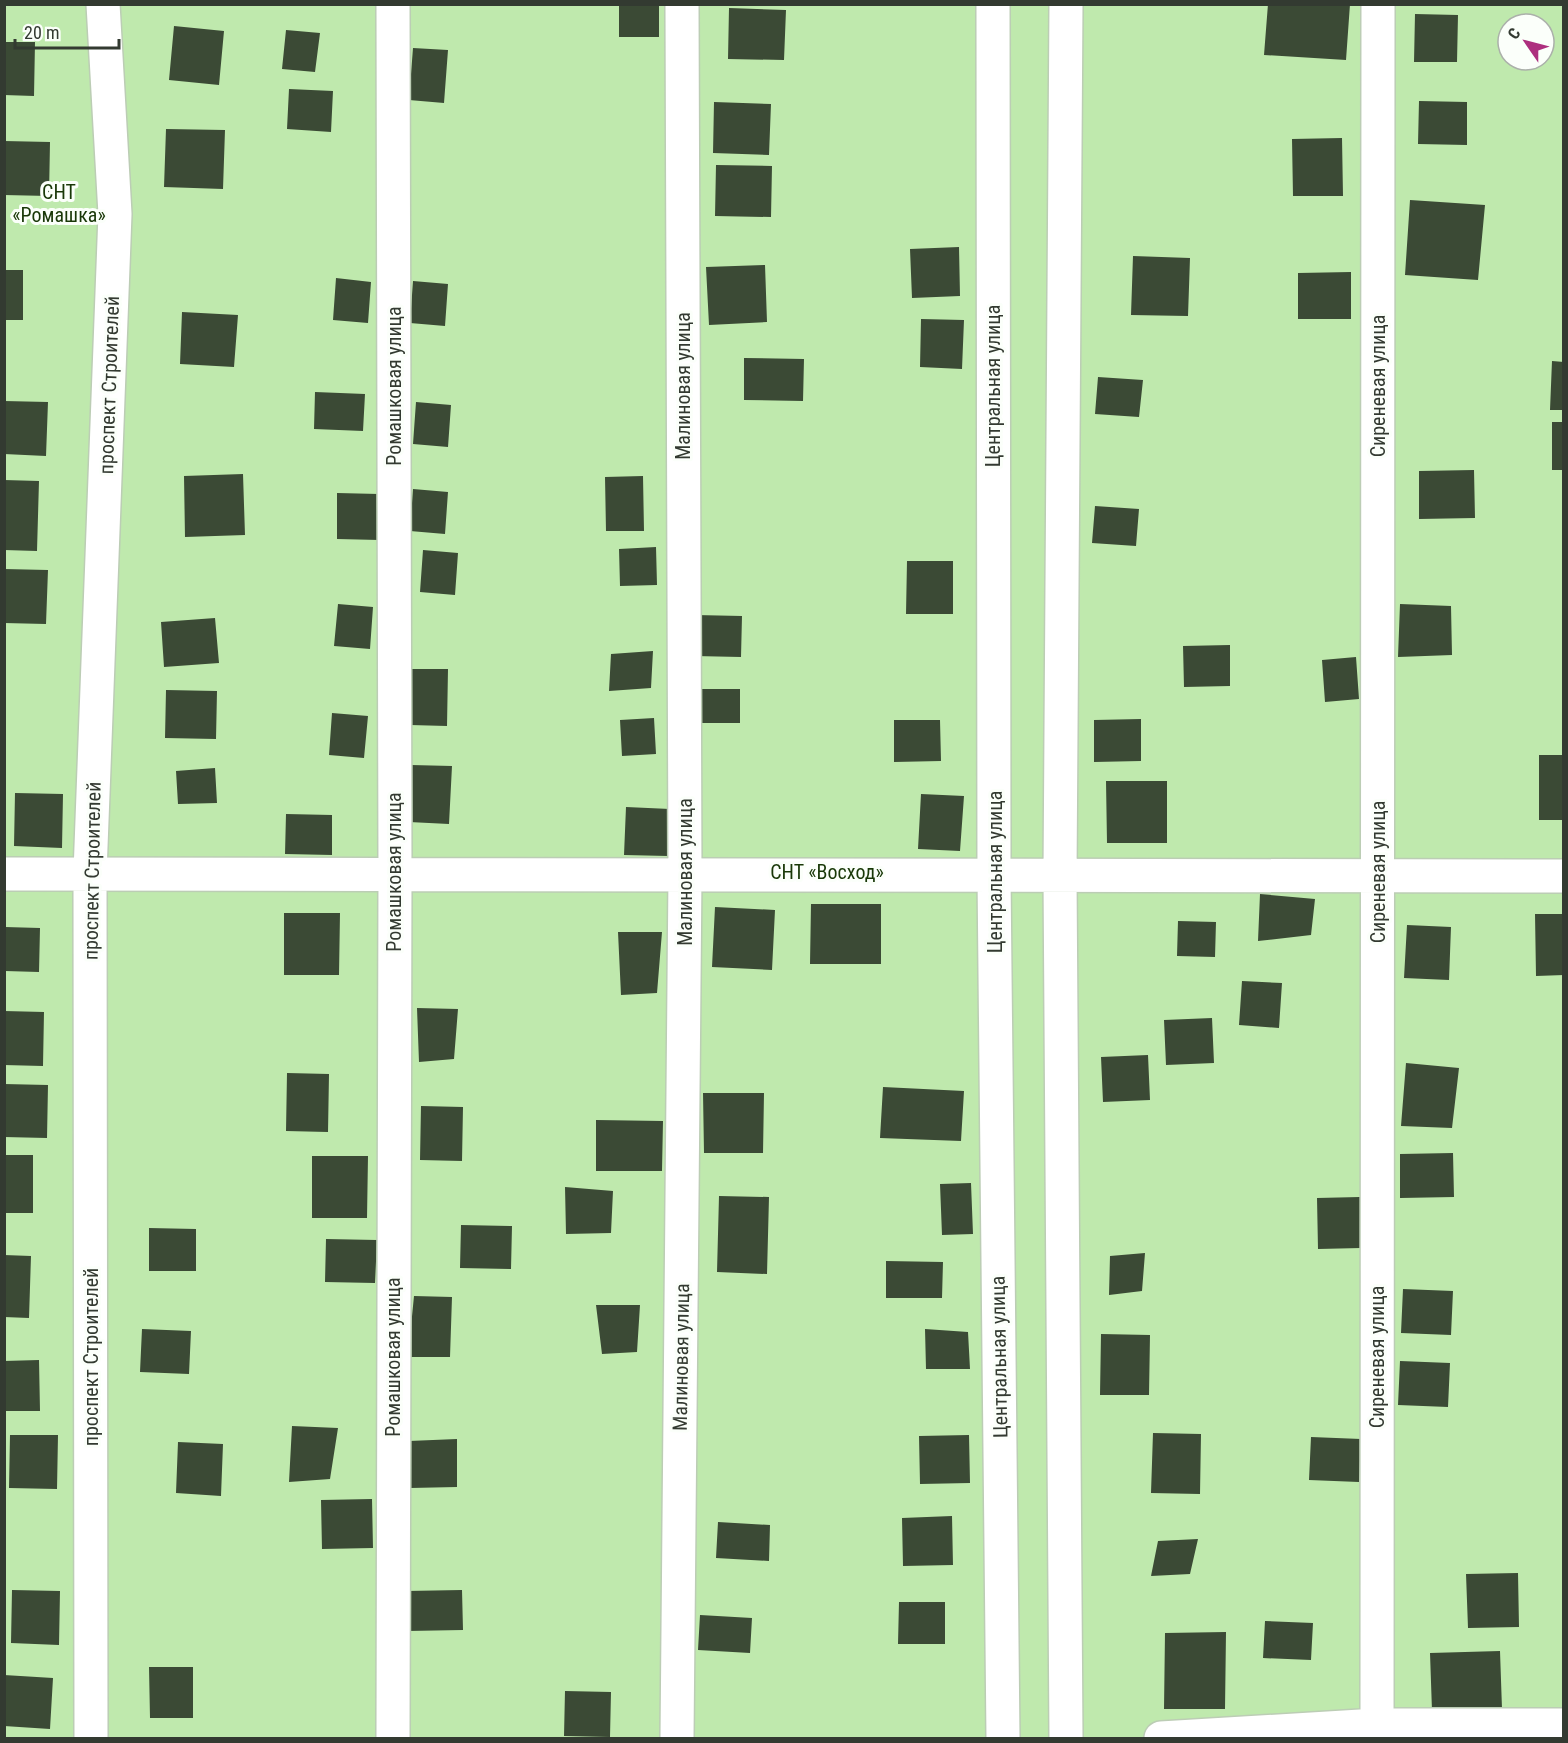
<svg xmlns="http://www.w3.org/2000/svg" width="1568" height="1743" viewBox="0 0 1568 1743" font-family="'Roboto Condensed',sans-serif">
<rect width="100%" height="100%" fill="#e5f7dd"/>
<path fill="#bfe9ad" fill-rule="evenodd" d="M5 5H1563V1738H5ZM1508 24H1544V60H1508Z"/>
<path fill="#3b4a35" d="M619 4H659V37H619Z
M1268 4H1350L1346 60 1264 55Z
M729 8 786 10 784 60 728 59Z
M1415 14 1458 15 1457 62H1414Z
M174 26 224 31 219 85 169 80Z
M286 30 320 33 315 72 282 69Z
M4 42H35L34 96 4 95Z
M413 48 448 50 444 103 409 100Z
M289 89 333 91 331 132 287 129Z
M1419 101 1467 102V145L1418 144Z
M714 102 771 104 769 155 713 153Z
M166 129 225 130 223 189 164 187Z
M1342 138 1343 196H1293L1292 139Z
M4 141 50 142 49 196 4 195Z
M716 165 772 166 771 217 715 216Z
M1410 200 1485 205 1478 280 1405 275Z
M959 247 960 296 912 298 910 249Z
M1133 256 1190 258 1188 316 1131 315Z
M765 265 767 322 709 325 706 267Z
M4 270H23V320H4Z
M1351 272V319H1298V273Z
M336 278 371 282 368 323 333 320Z
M413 281 448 284 445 326 410 323Z
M182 312 238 315 234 367 180 364Z
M921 319 964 320 962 369 920 367Z
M744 358 804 359 803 401 744 400Z
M1552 361 1564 362V410H1550Z
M1098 377 1143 380 1139 417 1095 414Z
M315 392 365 394 363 431 314 429Z
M4 401 48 402 46 456 4 454Z
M416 402 451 405 448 447 413 444Z
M1552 422H1564V470H1552Z
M1474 470 1475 518 1419 519V471Z
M243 474 245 535 185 537 184 476Z
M643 476 644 531H606L605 477Z
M4 480 39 481 37 551 4 550Z
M413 489 448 492 445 534 410 531Z
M337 493 379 494V540L337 539Z
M1095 506 1139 509 1136 546 1092 543Z
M656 547 657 585 620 586 619 549Z
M423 550 458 553 455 595 420 592Z
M907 561H953V614H906Z
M4 569 48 570 46 624 4 623Z
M338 604 373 607 370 649 334 646Z
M1400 604 1451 606 1452 655 1398 657Z
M695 615 742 616 741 657 694 656Z
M215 618 219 663 164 667 161 622Z
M1230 645V686L1184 687 1183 646Z
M653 651 651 688 609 691 611 654Z
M1356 657 1359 699 1325 702 1322 660Z
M411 669H448L447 726 410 725Z
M699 689H740V723H699Z
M166 690 217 691 216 739 165 738Z
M332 713 368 716 364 758 329 755Z
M654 718 656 754 622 756 620 720Z
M1141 719V761L1094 762V720Z
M894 720H940L941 761 894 762Z
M1539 755H1564V820H1539Z
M411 765 452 766 449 824 409 822Z
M215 768 217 803 178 804 176 771Z
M1106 781H1167V843H1107Z
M15 793 63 794 62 848 14 846Z
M921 794 964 796 960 851 918 849Z
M626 807 670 809 668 856 624 855Z
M286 814 332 815V855L285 854Z
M1260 894 1315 899 1311 935 1258 941Z
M811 904H881V964H810Z
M715 907 775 910 772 970 712 967Z
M284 913H340L339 975H284Z
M1535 914H1564V975L1536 976Z
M1178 921 1216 922 1215 957 1177 956Z
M1407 925 1451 927 1449 980 1404 978Z
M5 927 40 928 39 972 5 971Z
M618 932H662L657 993 621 995Z
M1242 981 1282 983 1279 1028 1239 1025Z
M417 1008 458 1009 454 1059 419 1062Z
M4 1011 44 1012 43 1066 4 1065Z
M1212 1018 1214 1063 1166 1065 1164 1020Z
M1148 1055 1150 1100 1103 1102 1101 1057Z
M1406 1063 1459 1068 1452 1128 1401 1126Z
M287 1073 329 1074 328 1132 286 1131Z
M4 1084 48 1085 47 1138 4 1137Z
M883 1087 964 1091 961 1141 880 1138Z
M703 1093H764L763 1153H704Z
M421 1106 463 1107 462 1161 420 1160Z
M596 1120 663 1121 662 1171H596Z
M1453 1153 1454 1197 1400 1198V1154Z
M4 1155H33V1213H4Z
M312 1156H368L367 1218H312Z
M971 1183 973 1234 942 1235 940 1184Z
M565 1187 613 1191 611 1233 566 1234Z
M719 1196 769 1197 767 1274 717 1272Z
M1360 1197 1361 1248 1318 1249 1317 1198Z
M461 1225 512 1226 511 1269 460 1268Z
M149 1228 196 1229V1271H149Z
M326 1239 377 1240 375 1283 325 1282Z
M1145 1253 1142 1291 1109 1295 1110 1256Z
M4 1255 31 1256 29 1318 4 1317Z
M886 1261 943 1262 942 1298H886Z
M1403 1289 1453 1291 1451 1335 1401 1333Z
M414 1296 452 1297 450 1357H408Z
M596 1305H640L637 1352 602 1354Z
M142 1329 191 1331 189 1374 140 1372Z
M925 1329 968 1332 970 1369H926Z
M1101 1334 1150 1335 1149 1395H1100Z
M39 1360 40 1411H4V1361Z
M1400 1361 1450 1363 1448 1407 1398 1405Z
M292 1426 338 1428 330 1479 289 1482Z
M1153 1433 1201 1434 1200 1494 1151 1493Z
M10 1435H58L57 1489 9 1488Z
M969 1435 970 1483 920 1484 919 1436Z
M1311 1437 1361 1439 1359 1482 1309 1480Z
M457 1439V1487L410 1488 409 1441Z
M178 1442 223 1444 221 1496 176 1493Z
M372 1499 373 1548 322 1549 321 1500Z
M952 1516 953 1565 903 1566 902 1518Z
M718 1522 770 1525 769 1561 716 1558Z
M1198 1539 1190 1574 1151 1576 1158 1541Z
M1518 1573 1519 1627 1468 1628 1466 1574Z
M12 1590 60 1591 59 1645 11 1643Z
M462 1590 463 1630 407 1631 406 1591Z
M899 1602H945V1644H898Z
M700 1615 752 1618 750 1653 698 1650Z
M1265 1621 1313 1623 1311 1660 1263 1658Z
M1226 1632 1225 1709H1164L1165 1633Z
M1500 1651 1502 1709 1432 1711 1430 1653Z
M149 1667H193V1718H150Z
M4 1675 53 1678 50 1729 4 1726Z
M565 1691 611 1692 610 1737 564 1736Z"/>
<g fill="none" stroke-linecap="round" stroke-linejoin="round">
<defs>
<path id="minor" d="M993 4 994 876 1003 1738
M4 874 1564 876
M91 1738 90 873 115 214 103 4
M393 1738 395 874 393 4
M677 1738 685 875 682 4
M1066 1738 1060 876 1066 4
M1161 1738 1377 1725H1564
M1377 1738 1378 4"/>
</defs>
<use href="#minor" stroke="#bccdb5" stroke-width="36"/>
<use href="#minor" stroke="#fff" stroke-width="33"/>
</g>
<g text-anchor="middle" stroke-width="6" stroke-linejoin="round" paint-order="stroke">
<g font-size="20" fill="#193808" stroke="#fbfffa">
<text x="59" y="199">СНТ<tspan x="59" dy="23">«Ромашка»</tspan></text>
<text x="827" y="879">СНТ «Восход»</text>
</g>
<g font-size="20" fill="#333a31" stroke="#fbfffa">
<text transform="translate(109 385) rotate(-88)" y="7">проспект Строителей</text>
<text transform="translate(394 386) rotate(-90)" y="7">Ромашковая улица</text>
<text transform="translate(683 386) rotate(-90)" y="7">Малиновая улица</text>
<text transform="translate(993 386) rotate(-90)" y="7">Центральная улица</text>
<text transform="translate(1378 386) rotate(-90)" y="7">Сиреневая улица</text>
<text transform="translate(92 871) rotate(-89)" y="7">проспект Строителей</text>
<text transform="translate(394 872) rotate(-90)" y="7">Ромашковая улица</text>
<text transform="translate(685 872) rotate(-90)" y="7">Малиновая улица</text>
<text transform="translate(995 872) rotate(-90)" y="7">Центральная улица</text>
<text transform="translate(1378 872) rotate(-90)" y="7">Сиреневая улица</text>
<text transform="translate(91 1357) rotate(-90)" y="7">проспект Строителей</text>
<text transform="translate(393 1357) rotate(-90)" y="7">Ромашковая улица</text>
<text transform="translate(681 1357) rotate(-89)" y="7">Малиновая улица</text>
<text transform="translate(999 1357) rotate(-91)" y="7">Центральная улица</text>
<text transform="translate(1377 1357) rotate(-90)" y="7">Сиреневая улица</text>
</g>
</g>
<rect width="1568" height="1743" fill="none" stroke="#333a31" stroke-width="12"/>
<g transform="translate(1526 42) rotate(305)"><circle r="28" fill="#fbfffa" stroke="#abb0aa" stroke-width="1.5"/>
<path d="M0-4.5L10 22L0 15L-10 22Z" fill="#ad2f7e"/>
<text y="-9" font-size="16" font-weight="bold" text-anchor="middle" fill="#333a31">С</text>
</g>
<path d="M15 39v9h104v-9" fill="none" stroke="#333a31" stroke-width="3"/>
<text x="24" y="39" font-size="18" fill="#333a31" stroke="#fbfffa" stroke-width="4.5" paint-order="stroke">20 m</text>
</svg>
